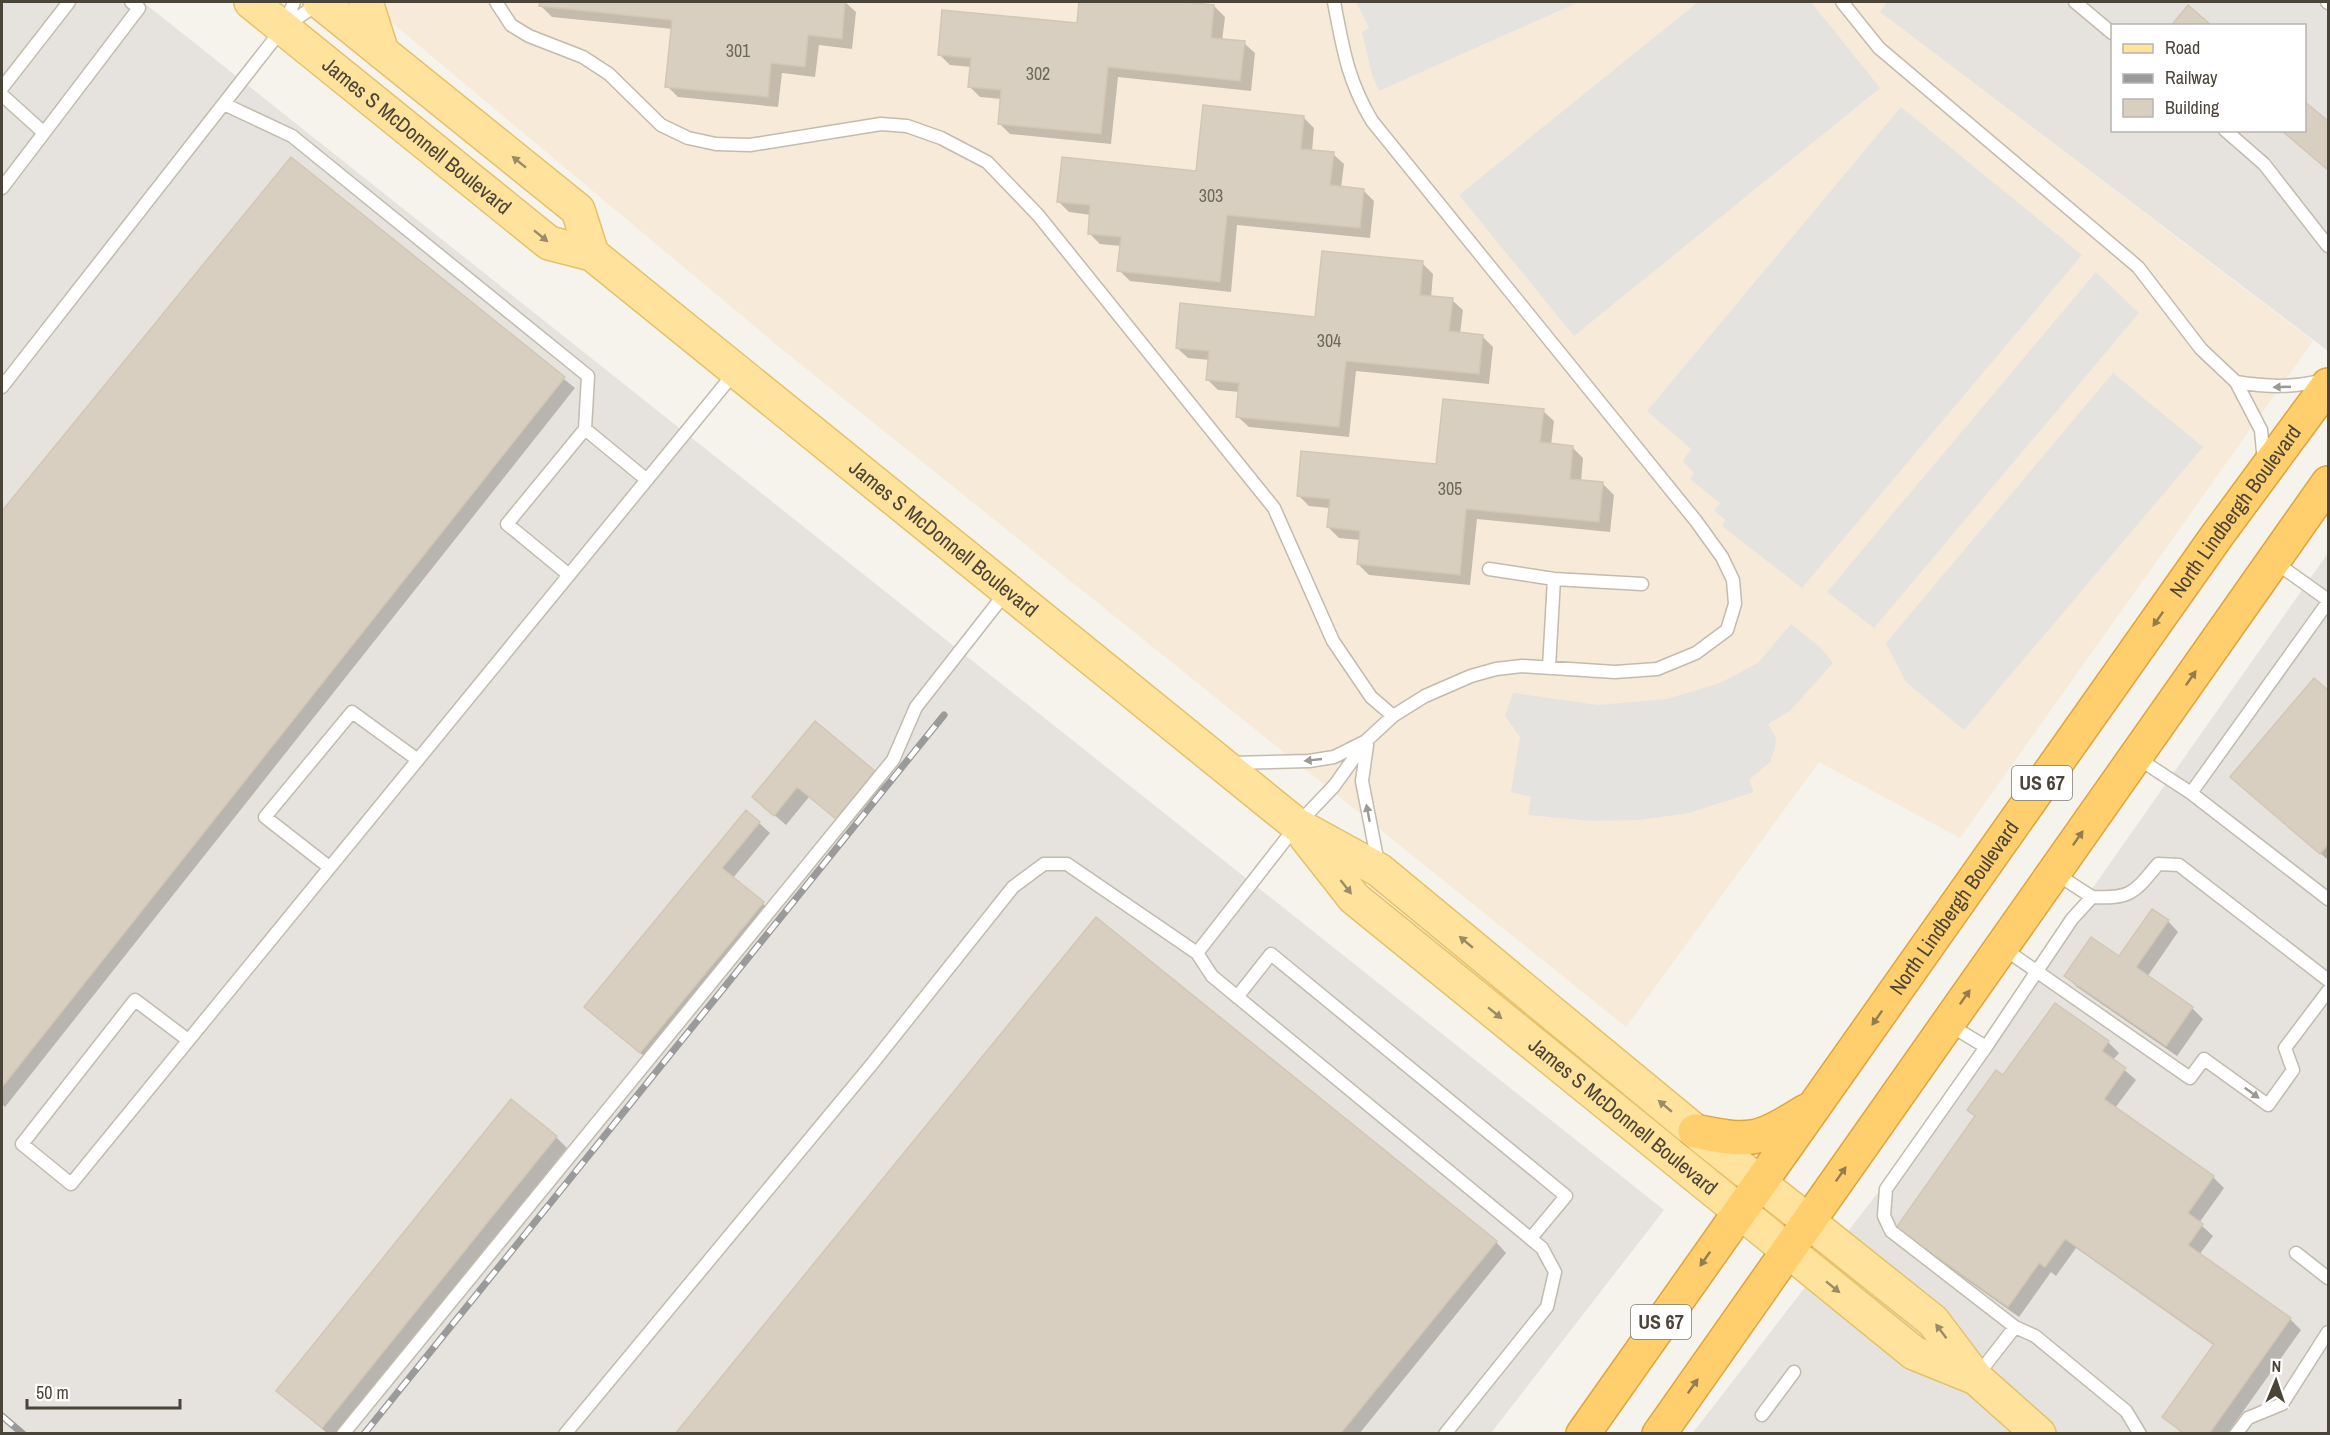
<svg xmlns="http://www.w3.org/2000/svg" width="2330" height="1435" viewBox="0 0 2330 1435" font-family="'Archivo Narrow',sans-serif">
<rect width="100%" height="100%" fill="#f6f3ec"/>
<path fill="#f7ead8" d="M367 2H1887L1880 12 2313 341 1960 838 1819 762 1626 1027 778 346Z"/>
<path fill="#e6e2dd" fill-rule="evenodd" d="M2 2H143L1664 1210 1491 1433 2 1434Z
M1887 2H2328V351L1880 12ZM2112 26H2304V130H2112Z
M2328 553V1433L1692 1434 1886 1182Z"/>
<path fill="#e5e3e0" d="M1356 2H1579L1379 91 1372 75 1362 32 1369 28Z
M1698 2H1811L1880 88 1574 336 1459 195Z
M1901 107 2082 255 1802 588 1722 526 1725 520 1714 510 1720 503 1690 479 1694 473 1683 461 1691 449 1647 411Z
M2096 272 2139 313 1874 628 1827 592Z
M2113 373 2203 447 1964 730 1906 682 1886 643Z
M1791 624 1821 648 1833 663 1790 711 1768 724 1776 738 1775 748 1770 762 1749 780 1754 792 1689 813 1639 820 1592 821 1528 815 1531 797 1511 792 1520 737 1505 716 1513 693 1598 705 1667 699 1720 683 1758 663Z"/>
<path fill="#0003" d="M541 2H845L856 12 852 49 819 45 815 77 782 73 778 107 678 97 667 86 673 29 552 17 541 6Z
M1081 2H1193L1192 4 1214 6 1225 17 1222 41 1244 43 1255 53 1251 91 1118 77 1111 144 1010 134 999 123 1002 99 980 97 969 86 971 67 950 65 939 54 1078 25Z
M2304 103 2328 123V170L2281 130H2304Z
M1303 117 1314 128 1312 152 1333 154 1344 164 1341 188 1363 190 1374 201 1370 238 1237 225 1231 292 1130 281 1119 270 1121 246 1100 244 1089 233 1091 215 1069 212 1059 202 1198 172Z
M291 159 575 388 5 1107 2 1104V513Z
M1422 263 1433 274 1431 298 1452 300 1463 310 1460 334 1482 336 1493 347 1489 384 1356 371 1349 437 1249 427 1238 417 1240 392 1218 390 1208 380 1210 360 1188 358 1177 348 1316 318Z
M1543 411 1554 421 1551 445 1572 447 1583 458 1581 482 1603 484 1614 495 1610 532 1477 519 1470 585 1369 575 1358 564 1361 540 1339 538 1328 527 1330 508 1309 506 1298 495 1437 466Z
M2315 680 2328 692V860L2232 777Z
M815 724 885 783 847 828 809 797 786 825 754 797Z
M759 823 770 833 733 878 774 913 651 1062 586 1007Z
M2168 921 2178 932 2147 977 2192 1008 2203 1019 2177 1056 2077 987 2066 976 2119 958Z
M2108 1042 2119 1053 2113 1060 2136 1080 2115 1108 2213 1177 2224 1188 2199 1223 2213 1236 2199 1255 2290 1319 2301 1330 2227 1434H2183L2164 1417 2215 1346 2076 1248 2056 1276 2051 1272 2019 1317 1908 1238 1898 1228 2003 1077Z
M556 1137 567 1148 336 1434H328L278 1391Z
M1496 1242 1506 1253 1359 1434H677Z"/>
<path fill="#d8cfc1" stroke="#d3c7b4" stroke-width="1.5" d="M540 2H845L842 39 808 35 805 67 771 63 768 97 665 87 672 20 539 6Z
M1079 2H1182L1214 5 1211 38 1245 41 1240 81 1108 67 1101 134 998 124 1001 90 968 87 971 58 938 55 942 10 1077 23Z
M2188 5 2212 26H2171Z
M2304 101 2328 121V170L2281 130H2304Z
M1203 105 1304 116 1301 149 1334 152 1330 185 1364 189 1360 228 1227 215 1220 282 1117 271 1121 237 1088 234 1090 205 1057 202 1062 157 1196 171Z
M291 157 565 377 2 1087V511Z
M1322 251 1423 261 1420 295 1453 298 1449 331 1483 335 1479 374 1346 361 1339 427 1236 417 1239 383 1206 380 1209 351 1176 348 1180 303 1315 317Z
M1443 399 1544 409 1540 442 1573 446 1570 479 1603 482 1599 522 1466 509 1460 575 1357 564 1360 531 1327 527 1330 499 1297 496 1301 451 1436 464Z
M2314 678 2328 690V844L2320 854 2230 777Z
M815 721 875 771 836 819 797 787 774 816 752 797Z
M746 810 760 822 722 868 764 902 640 1053 584 1007Z
M2152 909 2169 920 2136 967 2193 1007 2166 1046 2064 976 2091 937 2119 956Z
M1096 917 1497 1241 1340 1434H675Z
M2055 1003 2109 1041 2102 1051 2126 1068 2104 1099 2214 1176 2188 1213 2203 1224 2188 1245 2291 1318 2209 1434H2185L2162 1417 2214 1344 2065 1239 2045 1267 2039 1263 2008 1307 1896 1228 1975 1116 1967 1110 1996 1070 2003 1075Z
M511 1099 557 1136 322 1428 276 1391Z"/>
<g fill="none" stroke-linecap="round" stroke-linejoin="round">
<defs>
<path id="lane" d="M496 2 511 25 529 36 583 57 609 74 661 125 688 138 716 144 750 145 881 124 907 126 941 138 987 162 1038 215 1274 508 1333 641 1371 697 1393 716
M1842 2 1879 48 2138 267 2201 349 2236 382 2261 430 2264 462
M2075 2 2112 33
M2327 2 2328 3
M284 27 319 3
M2 88 69 2
M2 95 43 132
M224 104 292 136 588 376 585 429 647 480
M2225 130 2264 164 2328 246
M2 188 139 8 131 2
M2236 382C2267 387 2293 388 2324 380
M2 387 283 28 294 2
M2275 562 2328 600
M1489 569 1554 579 1642 584
M569 575 507 524 585 429
M1549 667 1554 579
M1367 745 1362 781 1378 863
M2136 757 2191 793 2328 602
M1232 763 1309 761 1334 757 1366 741
M2191 793 2328 899
M329 867 265 817 352 712 418 760
M2055 873 2092 897
M2003 948 2190 1078 2204 1059 2268 1105 2293 1070 2285 1048 2328 991
M1197 953 1297 825 1334 786 1367 740 1393 716 1425 696 1471 676 1496 669 1522 666 1615 672 1657 669 1696 653 1727 630 1735 604 1733 580 1722 557 1696 521 1372 121C1347 79 1343 48 1334 2
M1237 997 1271 954 1566 1196 1531 1238
M1948 1024 1986 1047 2072 919 2092 897C2131 899 2134 893 2158 864L2179 865 2328 980
M188 1040 135 1000 22 1144 71 1184 735 372
M1986 1047 1886 1189 1884 1216 1891 1231 2015 1327
M2296 1253 2328 1278
M1976 1377 2015 1327 2035 1336 2126 1411 2140 1434
M1762 1415 1794 1372
M343 1434 893 760 916 707 1007 591
M565 1434 872 1064 1013 887 1044 864H1067L1197 953 1212 976 1542 1248 1555 1272 1547 1307 1445 1434
M2236 1434 2248 1418 2282 1404 2328 1332"/>
<g id="primary">
<path id="s1" d="M251 2 549 243 592 254 1297 825 1379 870 1695 1131 1933 1321 1976 1378 2039 1434"/>
<path d="M320 2 578 210 592 254"/>
<path d="M366 2 382 52"/>
<path id="s2" d="M1306 837 1354 898 1914 1353 1976 1378"/>
</g>
<g id="highway">
<path d="M1695 1131C1752 1143 1757 1141 1806 1111"/>
<path id="s3" d="M1583 1434 2216 537 2328 385"/>
<path d="M1659 1434 2328 483"/>
</g>
</defs>
<use href="#lane" stroke="#c2bbae" stroke-width="15"/>
<use href="#primary" stroke="#e6c16a" stroke-width="36"/>
<use href="#highway" stroke="#e0a43c" stroke-width="36"/>
<use href="#lane" stroke="#fff" stroke-width="12"/>
<use href="#primary" stroke="#ffe39c" stroke-width="33"/>
<use href="#highway" stroke="#ffcf6e" stroke-width="33"/>
<defs>
<path id="rail" d="M2 1416 23 1434
M364 1434 944 715"/>
</defs>
<use href="#rail" stroke="#9a9a9a" stroke-width="7"/>
<use href="#rail" stroke="#fff" stroke-width="4.5" stroke-dasharray="14" stroke-linecap="butt"/>
</g>
<defs><path id="oneway-solid" d="M-6-.8H1V-3.2L6.5 0L1 3.2V.8H-6Z" transform="scale(1.5)"/></defs>
<g fill="#9c8c66">
<use href="#oneway-solid" transform="translate(519 162) rotate(-141)"/>
<use href="#oneway-solid" transform="translate(541 236) rotate(39)"/>
<use href="#oneway-solid" transform="translate(1346 887) rotate(52)"/>
<use href="#oneway-solid" transform="translate(1466 942) rotate(-140)"/>
<use href="#oneway-solid" transform="translate(1495 1013) rotate(39)"/>
<use href="#oneway-solid" transform="translate(1665 1106) rotate(-140)"/>
<use href="#oneway-solid" transform="translate(1833 1287) rotate(39)"/>
<use href="#oneway-solid" transform="translate(1941 1331) rotate(-127)"/>
</g>
<g fill="#9c9892">
<use href="#oneway-solid" transform="translate(2282 387) rotate(178)"/>
<use href="#oneway-solid" transform="translate(1313 760) rotate(174)"/>
<use href="#oneway-solid" transform="translate(1368 813) rotate(-101)"/>
<use href="#oneway-solid" transform="translate(2252 1093) rotate(36)"/>
</g>
<g fill="#937c4e">
<use href="#oneway-solid" transform="translate(2158 619) rotate(125)"/>
<use href="#oneway-solid" transform="translate(2191 678) rotate(-55)"/>
<use href="#oneway-solid" transform="translate(2078 838) rotate(-55)"/>
<use href="#oneway-solid" transform="translate(1965 997) rotate(-55)"/>
<use href="#oneway-solid" transform="translate(1877 1018) rotate(125)"/>
<use href="#oneway-solid" transform="translate(1841 1174) rotate(-55)"/>
<use href="#oneway-solid" transform="translate(1705 1259) rotate(125)"/>
<use href="#oneway-solid" transform="translate(1693 1386) rotate(-55)"/>
</g>
<g text-anchor="middle" stroke-width="4.5" stroke-linejoin="round" paint-order="stroke">
<g font-size="18" fill="#6e675b">
<text x="738" y="57">301</text>
<text x="1038" y="80">302</text>
<text x="1211" y="202">303</text>
<text x="1329" y="347">304</text>
<text x="1450" y="495">305</text>
</g>
<g fill="#fff" stroke="#817c74" stroke-width="1.5">
<rect x="2012" y="766" width="60" height="34" rx="4.5"/>
<rect x="1631" y="1305" width="60" height="34" rx="4.5"/>
</g>
<g font-size="20" font-weight="bold" fill="#4b4439">
<text x="2042" y="790">US 67</text>
<text x="1661" y="1329">US 67</text>
</g>
<g font-size="21" fill="#4b4439" stroke="#fff">
<text dy="7" stroke="none"><textPath href="#s1" startOffset="213">James S McDonnell Boulevard</textPath></text>
<text dy="7" stroke="none"><textPath href="#s3" startOffset="1130">North Lindbergh Boulevard</textPath></text>
<text dy="7" stroke="none"><textPath href="#s1" startOffset="880">James S McDonnell Boulevard</textPath></text>
<text dy="7" stroke="none"><textPath href="#s3" startOffset="644">North Lindbergh Boulevard</textPath></text>
<text dy="7" stroke="none"><textPath href="#s2" startOffset="424">James S McDonnell Boulevard</textPath></text>
</g>
</g>
<rect width="2330" height="1435" fill="none" stroke="#4b4439" stroke-width="6"/>
<rect x="2111" y="24" width="195" height="108" fill="#ffffff" stroke="#b7b4b0" stroke-width="1.5"/>
<rect x="2123" y="44" width="30" height="9" fill="#ffe39c" stroke="#b7b4b0" stroke-width="1.5"/>
<text x="2165" y="54" font-size="18" fill="#4b4439">Road</text>
<rect x="2123" y="74" width="30" height="9" fill="#9a9a9a" stroke="#b7b4b0" stroke-width="1.5"/>
<text x="2165" y="84" font-size="18" fill="#4b4439">Railway</text>
<rect x="2123" y="99" width="30" height="18" fill="#d8cfc1" stroke="#b7b4b0" stroke-width="1.5"/>
<text x="2165" y="114" font-size="18" fill="#4b4439">Building</text>
<g transform="translate(2276 1381) rotate(2)" stroke="#ffffff" stroke-width="4.5" paint-order="stroke">
<path d="M0-4.5L10 22L0 15L-10 22Z" fill="#4b4439"/>
<text y="-9" font-size="16" font-weight="bold" text-anchor="middle" fill="#4b4439">N</text>
</g>
<path d="M27 1399v9h153v-9" fill="none" stroke="#4b4439" stroke-width="3"/>
<text x="36" y="1399" font-size="18" fill="#4b4439" stroke="#ffffff" stroke-width="4.5" paint-order="stroke">50 m</text>
</svg>
